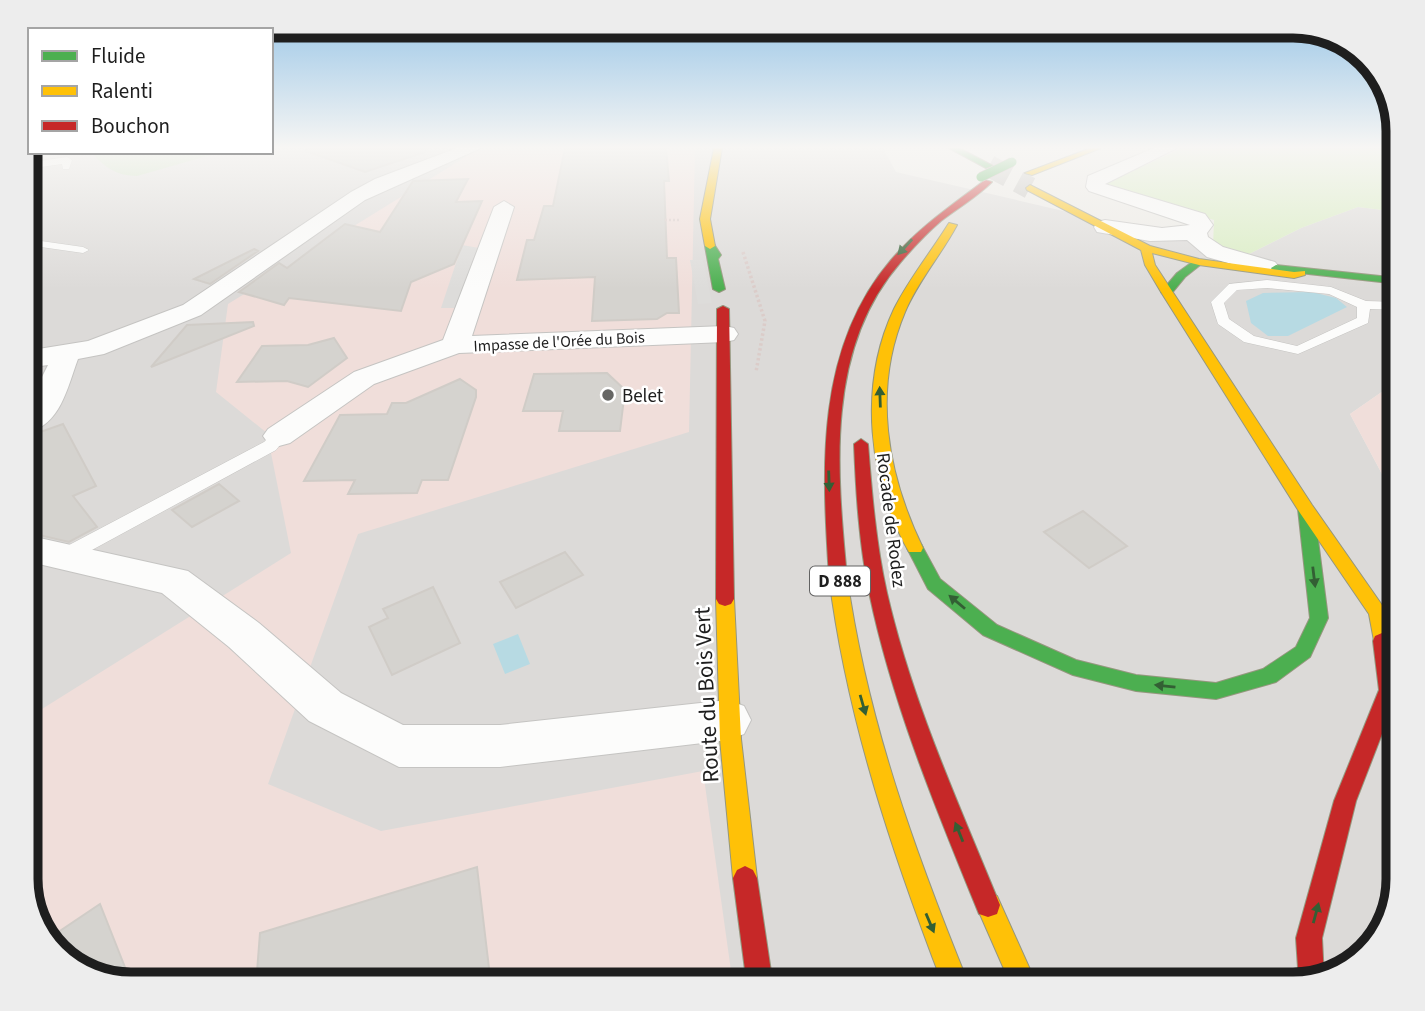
<svg xmlns="http://www.w3.org/2000/svg" width="1425" height="1011" viewBox="0 0 1425 1011" font-family="'Source Sans 3',sans-serif">
<rect width="100%" height="100%" fill="#edebe6"/>
<path fill="#dcdad8" d="M27 148H30V152H271V148H883L896 172 1249 254 1301 228 1358 207 1399 212V380L1350 414 1399 506V879L1377 943 1340 974 1293 985H132L68 963 37 926 26 886Z"/>
<path fill="#f0deda" d="M480 148H695L689 432 358 534 268 784 381 831 703 771 733 985H132L68 963 37 926 26 886V719L291 553 267 433 216 392 228 304Z
M1399 380V506L1350 414Z"/>
<path fill="#d9edc2" d="M1182 148H1399V212L1358 207 1301 228 1249 254 1213 246 1214 220 1110 189 1105 184Z"/>
<path fill="#c6deb9" d="M221 152 137 176C117 176 104 167 92 153Z"/>
<path fill="#dddcda" d="M416 237 479 248 458 308H441L459 254 408 244Z
M690 260H703L712 303 698 304Z"/>
<path fill="#b7dae3" d="M1312 292 1336 298 1347 307 1288 336H1268L1251 323 1246 301 1263 293Z
M518 634 530 664 505 674 493 644Z"/>
<path fill="#d5d3cf" stroke="#d0ccc7" stroke-width="2" d="M306 148H425V152L365 172 306 151Z
M565 148H666L669 181H664L667 258H676L679 313H667L657 319 592 321 595 277 517 280 527 240H534L544 206H553Z
M468 179 456 202 482 201 454 264 411 282 401 311 289 298 284 305 239 292 279 263 287 268 345 224 380 232 413 181Z
M254 249 258 251 210 284 194 279Z
M253 322 254 326 151 367 187 325Z
M334 338 347 358 308 387 287 381 237 382 262 346 308 345Z
M607 373 625 390 620 431H559L563 411H523L534 374Z
M460 379 476 390V397L448 480H422L417 493 348 494 355 480 304 481 340 415 387 414 392 403H406Z
M63 424 96 486 73 496 97 527 69 542 26 532V437Z
M219 484 239 501 192 527 172 510Z
M1083 511 1127 546 1089 568 1044 532Z
M565 552 583 575 516 608 500 582Z
M433 587 460 643 392 675 369 627 388 618 383 609Z
M477 867 491 985H256L260 933Z
M100 904 132 985 68 963 48 939Z"/>
<g fill="none" stroke-linecap="round" stroke-linejoin="round">
<path stroke="#c4c2be" stroke-width="22" stroke-dasharray="22 11" stroke-linecap="butt" d="M989 166 1030 188"/>
<defs>
<path id="lane" d="M67 157 72 160 69 169H63L62 164 27 169V163Z
M27 239 83 247 89 250 83 253 27 245Z
M1267 280 1331 287 1366 301 1399 302V310L1370 309 1368 323 1298 354 1244 342 1218 324 1211 302 1229 284ZM1267 288 1329 294 1357 307V318L1297 346 1254 336 1229 319 1224 303 1237 290Z
M279 431 287 436 276 450 68 563H54L52 558 54 553 264 442 273 433Z"/>
<path id="street" d="M457 148H481L365 200 201 315 104 354 78 359C67 388 61 425 26 433V409L48 365 26 368V351L88 341 183 305 351 192 375 179Z
M1154 148H1177L1105 184 1205 214 1213 225 1207 233 1208 237 1223 247 1275 262 1279 267 1275 272 1267 274 1207 257 1187 240 1150 241 1097 232 1094 227 1097 222 1105 220 1162 228 1190 225 1089 191 1086 187 1088 176Z
M504 201 514 207 472 336 725 326 734 328 738 334 734 340 725 342 459 353 374 384 290 443 279 446 268 443 263 436 268 429 354 372 443 340 494 207Z
M26 535 188 571 259 623 341 693 403 725H500L728 700 744 706 751 720 744 734 728 740 500 767H399L309 721 229 647 162 593 26 561Z"/>
<path id="fast" d="M949 148H959L993 166 986 168Z
M710 243 714 244 721 255 718 259 725 289 719 292 713 289 705 246Z
M1195 260 1204 262 1185 277 1171 294H1163L1161 292 1177 273Z
M1276 265 1399 278V284L1272 270 1271 268Z
M1306 504 1314 509 1328 618 1310 657 1276 682 1216 699 1136 691 1073 675 983 635 928 589 907 548 909 544H921L940 579 997 625 1076 660 1136 675 1216 683 1263 669 1296 647 1310 618 1298 509Z"/>
<path id="slow" d="M714 148H722L710 219 715 246 710 249 705 246 700 219Z
M1091 148H1101L1032 175 1025 173Z
M1030 185 1150 246 1199 259 1294 272 1305 271V275L1294 278 1199 265 1152 253 1155 265 1312 505 1384 608 1391 641 1389 646 1382 649 1375 646 1369 614 1300 513 1161 292 1145 265 1141 250 1027 190 1026 188Z
M949 223 957 225C941 255 918 281 905 312 872 390 887 474 923 548L921 552H909C868 480 858 385 894 309 909 279 931 252 949 223Z
M838 571 844 572 847 577C867 720 915 852 969 985H943C892 852 847 719 829 577L832 572Z
M725 592 731 594 734 599 741 739 757 878 753 886 745 890 737 886 733 878 720 739 716 599 719 594Z
M988 893 997 896 1037 985H1011L976 905 979 896Z"/>
<path id="jam" d="M985 180 992 182C977 197 958 208 941 221 927 233 912 249 900 263 825 349 837 472 847 577L844 582H832L829 577C822 468 815 349 891 260 918 228 952 205 985 180Z
M723 306 729 309 734 599 731 604 725 606 719 604 716 599 717 309Z
M861 439 868 444C872 494 876 544 887 593 912 702 958 802 1000 905L997 914 988 917 979 914C936 809 892 703 869 592 859 543 856 493 854 444Z
M1382 633 1389 636 1391 641 1399 690 1356 801 1322 938 1324 978 1299 983 1296 938 1334 801 1379 690 1373 641 1375 636Z
M745 866 753 870 757 878 773 985H747L733 878 737 870Z"/>
</defs>
<use href="#lane" stroke="#c5c4c2" stroke-width="1"/>
<use href="#street" stroke="#c5c4c2" stroke-width="2"/>
<use href="#fast" stroke="#95977e" stroke-width="2"/>
<use href="#slow" stroke="#95977e" stroke-width="2"/>
<use href="#jam" stroke="#95977e" stroke-width="2"/>
<path stroke="#dbccc9" stroke-width="2.5" stroke-dasharray="2 2" stroke-linecap="butt" d="M665 220H681"/>
<path stroke="#dbccc9" stroke-width="3.5" stroke-dasharray="2.5 2.5" stroke-linecap="butt" d="M743 252 765 321 756 372"/>
<use href="#lane" fill="#fcfcfb" fill-rule="evenodd"/>
<use href="#street" fill="#fcfcfb" fill-rule="evenodd"/>
<use href="#fast" fill="#4caf50" fill-rule="evenodd"/>
<use href="#slow" fill="#ffc107" fill-rule="evenodd"/>
<use href="#jam" fill="#c62828" fill-rule="evenodd"/>
<defs>
<path id="fast-bridge" d="M981 177 1012 162"/>
</defs>
<use href="#fast-bridge" stroke="#c59ba6" stroke-width="10" stroke-linecap="butt"/>
<use href="#fast-bridge" stroke="#4caf50" stroke-width="9"/>
</g>
<defs><path id="oneway-solid" d="M-6-.8H1V-3.2L6.5 0L1 3.2V.8H-6Z" transform="scale(1.75)"/></defs>
<g fill="#335f34">
<use href="#oneway-solid" transform="translate(905 247) rotate(133)"/>
<use href="#oneway-solid" transform="translate(880 397) rotate(-92)"/>
<use href="#oneway-solid" transform="translate(829 481) rotate(88)"/>
<use href="#oneway-solid" transform="translate(1314 577) rotate(83)"/>
<use href="#oneway-solid" transform="translate(957 602) rotate(-140)"/>
<use href="#oneway-solid" transform="translate(1165 686) rotate(-174)"/>
<use href="#oneway-solid" transform="translate(863 705) rotate(74)"/>
<use href="#oneway-solid" transform="translate(959 832) rotate(-112)"/>
<use href="#oneway-solid" transform="translate(1316 913) rotate(-75)"/>
<use href="#oneway-solid" transform="translate(930 923) rotate(67)"/>
</g>
<linearGradient id="sky" x2="0" y2="1"><stop stop-color="#94c3e6"/><stop offset="0.51" stop-color="#f7f6f4"/><stop offset="1" stop-color="#f7f6f4" stop-opacity="0"/></linearGradient>
<rect width="1425" height="289" fill="url(#sky)"/>
<circle fill="#666664" stroke="#fff" stroke-width="2.5" cx="608" cy="395" r="7"/>
<g text-anchor="middle" stroke-width="5" stroke-linejoin="round" paint-order="stroke">
<g font-size="16" fill="#1e1e1e" stroke="#fff">
<text transform="translate(559 341) rotate(-3)" y="6">Impasse de l'Orée du Bois</text>
</g>
<rect fill="#fff" stroke="#626262" stroke-width="2" x="810" y="566.5" width="60" height="29" rx="5"/>
<g font-size="18" font-weight="bold" fill="#1e1e1e">
<text x="840" y="587">D 888</text>
</g>
<g font-size="19" fill="#1e1e1e" stroke="#fff" text-anchor="start">
<text x="622" y="402">Belet</text>
</g>
<g font-size="19" fill="#1e1e1e" stroke="#fff">
<text transform="translate(892 520) rotate(83)" y="7">Rocade de Rodez</text>
</g>
<g font-size="23" fill="#1e1e1e" stroke="#fff">
<text transform="translate(706 695) rotate(-93)" y="8">Route du Bois Vert</text>
</g>
</g>
<path d="M0 0H1425V1011H0ZM131 38H1293A93 93 0 0 1 1386 131V879A93 93 0 0 1 1293 972H131A93 93 0 0 1 38 879V131A93 93 0 0 1 131 38Z" fill="#ededed" fill-rule="evenodd"/>
<path fill="none" stroke="#1e1e1e" stroke-width="9" d="M131 38H1293A93 93 0 0 1 1386 131V879A93 93 0 0 1 1293 972H131A93 93 0 0 1 38 879V131A93 93 0 0 1 131 38Z"/>
<rect x="28" y="28" width="245" height="126" fill="#ffffff" stroke="#a5a5a5" stroke-width="2"/>
<rect x="42" y="51" width="35" height="10" fill="#4caf50" stroke="#a5a5a5" stroke-width="2"/>
<text x="91" y="63" font-size="21" fill="#1e1e1e">Fluide</text>
<rect x="42" y="86" width="35" height="10" fill="#ffc107" stroke="#a5a5a5" stroke-width="2"/>
<text x="91" y="98" font-size="21" fill="#1e1e1e">Ralenti</text>
<rect x="42" y="121" width="35" height="10" fill="#c62828" stroke="#a5a5a5" stroke-width="2"/>
<text x="91" y="133" font-size="21" fill="#1e1e1e">Bouchon</text>
</svg>
